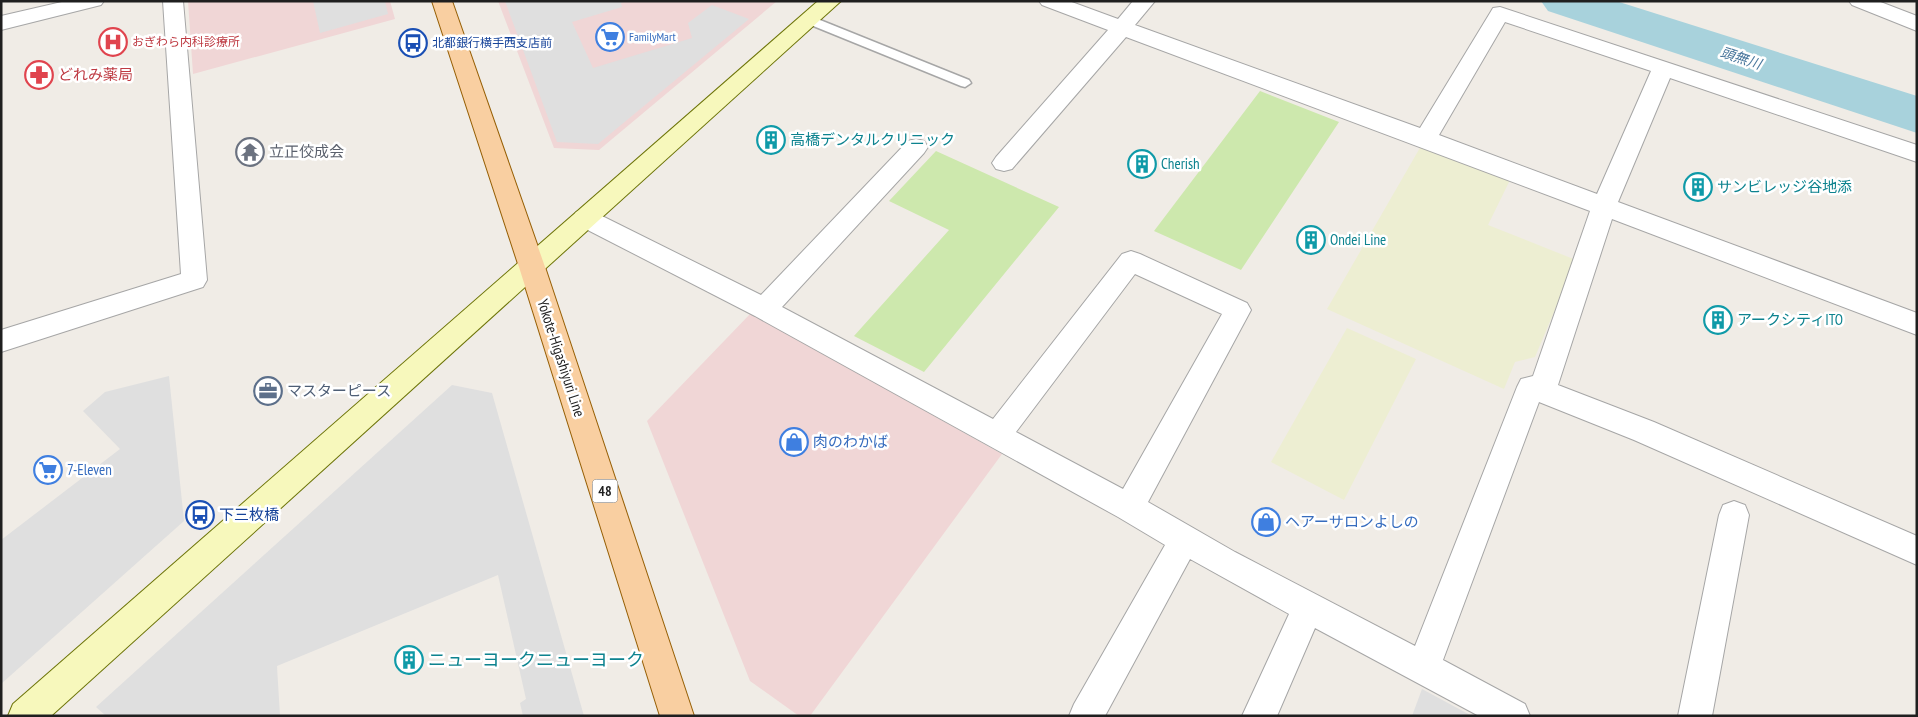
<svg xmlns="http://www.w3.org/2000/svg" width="1918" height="717" viewBox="0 0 1918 717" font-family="'PT Sans Narrow','Noto Sans JP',sans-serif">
<rect width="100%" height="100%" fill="#f0ece6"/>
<path fill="#f0d6d6" d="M188 1H390L395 19 193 74Z
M498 1H777L599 150 554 148Z
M751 313 1002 454 810 716H799L750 681 647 421Z"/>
<path fill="#edeed2" d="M1421 146 1510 180 1488 225 1576 260 1535 357 1515 362 1504 389 1327 309Z
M1347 328 1416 359 1344 500 1271 462Z"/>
<path fill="#cde8ad" d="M1260 91 1339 122 1241 270 1154 231Z
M936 151 1059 207 924 372 854 336 949 230 889 201Z"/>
<path fill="#dfdfdf" d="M313 1H385L388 14 320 33Z
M505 1H626L621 3 622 7 572 22 593 68 692 38 688 23 712 5 749 19 598 144 557 142Z
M169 376 184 521 1 684V540L120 449 83 411 105 392Z
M452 385 492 393 584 716H523L520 703 526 699 498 575 277 666 280 716H106L96 707Z
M1422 689 1472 716H1412Z"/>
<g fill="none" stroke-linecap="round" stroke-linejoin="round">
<path fill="#a8d2dc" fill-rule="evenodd" d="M1541 1H1616L1917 96V133L1548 11Z"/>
<defs>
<path id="lane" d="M810 16 969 80 971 83 965 87 961 86 806 23 804 20 806 17Z"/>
<path id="street" d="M66 1H104L101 5 1 30V16Z
M163 1H183L207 280 203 287 1 352V330L181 274Z
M1039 1H1069L1118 19 1133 1H1155L1135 25 1420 128 1490 13 1493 8 1500 7 1917 145V162L1670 78 1618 202 1917 313V335L1612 219 1558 385 1654 422 1917 536V565L1634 440 1539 402 1443 660 1525 704 1530 716H1479L1315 628 1277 716H1242L1289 614 1190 559 1105 716H1069L1074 704 1165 545 1118 517 755 316 576 224 573 218 576 212 585 209 594 212 761 295 908 141 916 139 924 141 928 147 924 153 782 307 993 419 1122 254 1131 251 1140 254 1247 303 1251 310 1148 502 1235 552 1415 646 1517 387 1521 379 1533 376 1590 211 1126 37 1012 169 1004 171 996 169 992 163 996 157 1108 30 1042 5ZM1505 22 1651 71 1597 194 1439 135ZM1135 274 1222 314 1123 489 1016 432Z
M1849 1H1878L1917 16V31L1852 5Z
M1734 501 1745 505 1749 515 1712 716H1678L1719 515 1723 505Z"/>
<path id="secondary" d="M818 1H841L51 716H8L13 704Z"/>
<path id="primary" d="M432 1H452L545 267 694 716H660L519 267Z"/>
</defs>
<use href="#lane" stroke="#a6a6a6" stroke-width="3"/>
<use href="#street" stroke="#a6a6a6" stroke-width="2"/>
<use href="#secondary" stroke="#6d7408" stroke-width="2"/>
<use href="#primary" stroke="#965f05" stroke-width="2"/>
<use href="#lane" fill="#fff" fill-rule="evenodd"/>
<use href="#street" fill="#fff" fill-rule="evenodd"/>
<use href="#secondary" fill="#f7f8bc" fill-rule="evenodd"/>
<use href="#primary" fill="#f9cfa1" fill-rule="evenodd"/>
</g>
<defs>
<symbol id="supermarket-ring" viewBox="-11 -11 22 22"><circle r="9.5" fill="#fff" stroke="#3f7fe0" stroke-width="1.5"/><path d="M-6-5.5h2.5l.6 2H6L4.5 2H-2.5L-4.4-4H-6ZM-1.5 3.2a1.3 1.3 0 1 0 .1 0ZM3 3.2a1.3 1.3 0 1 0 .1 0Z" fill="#3f7fe0"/></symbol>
<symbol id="hospital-ring" viewBox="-11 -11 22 22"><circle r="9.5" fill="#fff" stroke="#e0444e" stroke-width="1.5"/><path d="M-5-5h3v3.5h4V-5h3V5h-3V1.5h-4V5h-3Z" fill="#e0444e"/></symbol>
<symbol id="bus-ring" viewBox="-11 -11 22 22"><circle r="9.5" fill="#fff" stroke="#1a4fb4" stroke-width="1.5"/><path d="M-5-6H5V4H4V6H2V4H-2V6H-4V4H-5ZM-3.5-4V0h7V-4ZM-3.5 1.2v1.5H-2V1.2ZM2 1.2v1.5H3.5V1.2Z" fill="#1a4fb4"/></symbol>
<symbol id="pharmacy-ring" viewBox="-11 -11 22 22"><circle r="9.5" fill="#fff" stroke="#e0444e" stroke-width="1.5"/><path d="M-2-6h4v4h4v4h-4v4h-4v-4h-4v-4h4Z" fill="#e0444e"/></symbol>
<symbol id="building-ring" viewBox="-11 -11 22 22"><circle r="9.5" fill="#fff" stroke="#0f9aa8" stroke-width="1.5"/><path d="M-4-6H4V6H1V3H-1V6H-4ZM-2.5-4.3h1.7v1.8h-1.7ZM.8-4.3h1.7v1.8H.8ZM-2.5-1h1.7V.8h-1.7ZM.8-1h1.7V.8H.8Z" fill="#0f9aa8"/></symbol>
<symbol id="temple-ring" viewBox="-11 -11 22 22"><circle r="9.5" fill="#fff" stroke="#6b7280" stroke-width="1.5"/><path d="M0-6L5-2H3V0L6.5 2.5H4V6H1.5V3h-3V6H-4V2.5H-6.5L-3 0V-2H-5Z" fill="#6b7280"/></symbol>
<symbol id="office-ring" viewBox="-11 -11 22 22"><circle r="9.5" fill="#fff" stroke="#5c6f8a" stroke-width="1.5"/><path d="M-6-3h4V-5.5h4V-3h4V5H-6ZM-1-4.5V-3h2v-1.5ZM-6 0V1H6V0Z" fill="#5c6f8a"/></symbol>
<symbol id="shop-ring" viewBox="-11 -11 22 22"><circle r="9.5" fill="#fff" stroke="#3f7fe0" stroke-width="1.5"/><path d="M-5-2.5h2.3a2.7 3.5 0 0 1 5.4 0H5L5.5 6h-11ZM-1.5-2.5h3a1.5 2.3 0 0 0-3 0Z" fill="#3f7fe0"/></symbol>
</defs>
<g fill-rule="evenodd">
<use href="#supermarket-ring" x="594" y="21" width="32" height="32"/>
<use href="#hospital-ring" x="97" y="26" width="32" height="32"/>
<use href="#bus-ring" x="397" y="27" width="32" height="32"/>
<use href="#pharmacy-ring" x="23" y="59" width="32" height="32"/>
<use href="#building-ring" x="755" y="124" width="32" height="32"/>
<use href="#temple-ring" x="234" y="136" width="32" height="32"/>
<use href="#building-ring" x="1126" y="148" width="32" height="32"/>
<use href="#building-ring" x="1682" y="171" width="32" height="32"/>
<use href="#building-ring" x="1295" y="224" width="32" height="32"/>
<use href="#building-ring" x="1702" y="304" width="32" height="32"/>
<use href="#office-ring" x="252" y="375" width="32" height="32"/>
<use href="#shop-ring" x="778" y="426" width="32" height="32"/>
<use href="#supermarket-ring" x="32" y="454" width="32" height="32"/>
<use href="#bus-ring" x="184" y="499" width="32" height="32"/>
<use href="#shop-ring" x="1250" y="506" width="32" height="32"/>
<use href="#building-ring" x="393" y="644" width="32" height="32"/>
</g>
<g text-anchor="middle" stroke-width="5" stroke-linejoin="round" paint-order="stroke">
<g font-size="12" fill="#366cbe" stroke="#fff" text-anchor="start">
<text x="629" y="41">FamilyMart</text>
</g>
<g font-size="12" fill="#be3a42" stroke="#fff" text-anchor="start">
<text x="132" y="46">おぎわら内科診療所</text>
</g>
<g font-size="12" fill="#164399" stroke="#fff" text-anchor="start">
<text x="432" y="47">北都銀行横手西支店前</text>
</g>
<g font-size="14" font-style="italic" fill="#48769c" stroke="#fff">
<text transform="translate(1741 58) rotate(18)" y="5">頭無川</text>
</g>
<rect fill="#fff" stroke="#626262" stroke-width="1" x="592.5" y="479.5" width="25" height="23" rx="4"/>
<g font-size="14" font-weight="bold" fill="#1f1f1f">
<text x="605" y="496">48</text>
</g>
<g font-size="15" fill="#be3a42" stroke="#fff" text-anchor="start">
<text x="58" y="80">どれみ薬局</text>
</g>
<g font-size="15" fill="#0d838f" stroke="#fff" text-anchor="start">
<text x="790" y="145">高橋デンタルクリニック</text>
<text x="1161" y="169">Cherish</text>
<text x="1717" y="192">サンビレッジ谷地添</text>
<text x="1330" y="245">Ondei Line</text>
<text x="1737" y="325">アークシティITO</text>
</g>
<g font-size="15" fill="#5b616d" stroke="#fff" text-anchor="start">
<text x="269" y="157">立正佼成会</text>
</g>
<g font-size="15" fill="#1f1f1f" stroke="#fff">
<text transform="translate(561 358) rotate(72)" y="5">Yokote-Higashiyuri Line</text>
</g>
<g font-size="15" fill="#4e5e75" stroke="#fff" text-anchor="start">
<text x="287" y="396">マスターピース</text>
</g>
<g font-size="15" fill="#366cbe" stroke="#fff" text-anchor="start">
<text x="813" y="447">肉のわかば</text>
<text x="67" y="475">7-Eleven</text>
<text x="1285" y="527">ヘアーサロンよしの</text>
</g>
<g font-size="15" fill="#164399" stroke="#fff" text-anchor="start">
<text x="219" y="520">下三枚橋</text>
</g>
<g font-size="18" fill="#0d838f" stroke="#fff" text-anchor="start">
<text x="428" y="666">ニューヨークニューヨーク</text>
</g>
</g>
<rect width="1918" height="717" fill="none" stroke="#1f1f1f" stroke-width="5"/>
</svg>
